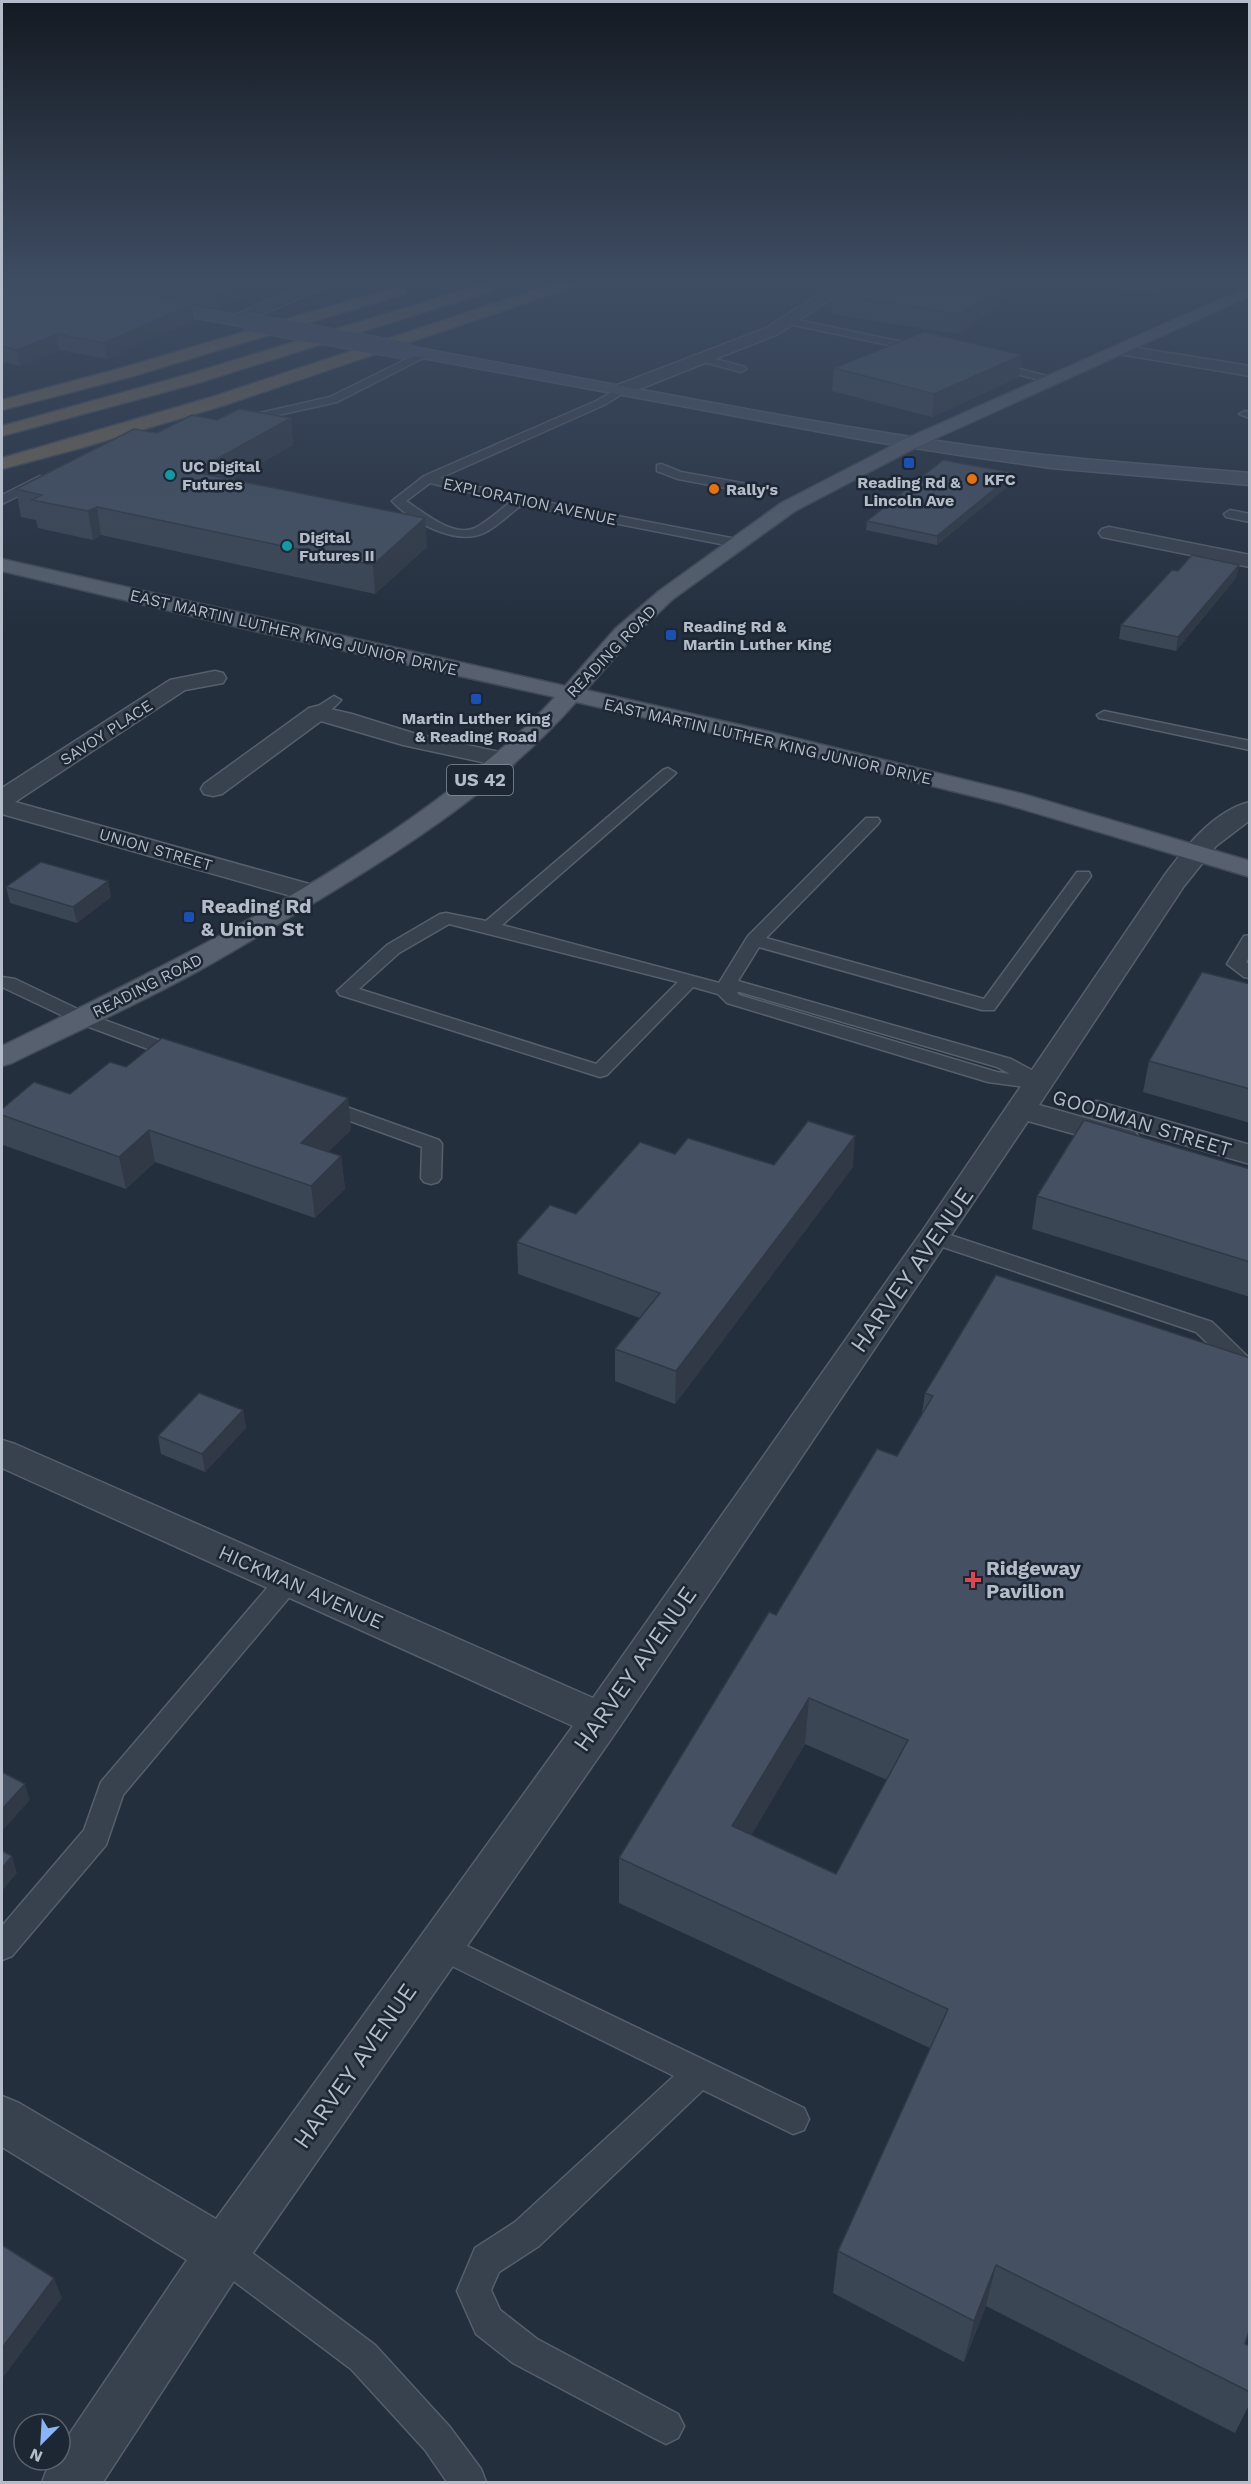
<svg xmlns="http://www.w3.org/2000/svg" width="1251" height="2484" viewBox="0 0 1251 2484" font-family="'Work Sans',sans-serif">
<rect width="100%" height="100%" fill="#242f3e"/>
<g fill="none" stroke-linecap="round" stroke-linejoin="round">
<defs>
<path id="lane" d="M788 318 922 346 927 349 922 352 784 323V319Z
M423 351 427 352V356L337 402 242 423 236 420 242 417 330 397Z
M700 355 745 367 746 369 741 372 696 360V356Z
M993 362 1055 378 1056 380 1051 383 989 367 988 365Z
M621 387 625 388V392L604 405 440 478 520 497 736 539 742 543 740 546 736 547 522 505C509 514 498 526 484 533 457 546 411 522 392 501L424 476 596 401ZM430 483 510 502C499 511 488 521 475 528 452 538 424 512 406 501Z
M1245 411 1250 412V418L1239 414Z
M661 464 681 472 753 485 759 489 753 493 678 479 657 471V465Z
M40 476 46 480 44 483 2 504V495Z
M1230 510 1250 514V522L1226 517 1224 514Z
M334 696 341 700C334 708 323 719 312 716L310 713 312 710Z
M1104 711 1250 741V750L1099 718 1097 715Z
M668 768 676 773 673 776 502 925 719 983 748 936 866 818H878L880 821 878 824 766 938 984 999 1077 872H1089L1091 876 994 1010H982L759 947 738 981 1011 1059 1037 1073 1039 1077 1047 1079 1050 1083 1047 1087 1040 1089 988 1082 727 1003 718 994 693 987 607 1075 600 1077 340 995 337 991 387 945 440 914 446 913 486 921 663 770ZM449 924 678 982 596 1064 359 989 399 953ZM737 992H740L997 1067 1010 1074 997 1072 739 995Z
M1250 935V956L1246 962 1250 965V978L1244 977 1227 964 1244 936Z
M2 977 15 979 88 1014 186 1050 188 1054 186 1058H172L76 1022 2 987Z
M324 1099 439 1140 442 1144 441 1178 438 1182 431 1184 424 1182 421 1178 422 1147 317 1109 314 1105 317 1101Z
M935 1230 1212 1322 1248 1357 1250 1365 1240 1370 1232 1367 1196 1332 928 1242 925 1237 928 1232Z
M288 1571 297 1574 301 1581 297 1588 123 1795 106 1845 12 1956 2 1960V1926L84 1830 101 1782 279 1574Z
M440 1933 804 2108 809 2119 804 2130 793 2134 703 2090 539 2246 499 2272 491 2290 500 2310 537 2339 678 2414 684 2426 678 2438 666 2444 654 2438 513 2363 476 2334 457 2291 475 2248 515 2222 674 2076 430 1955 425 1946 430 1937Z
M223 2236 235 2240 375 2345 449 2426 481 2469 486 2482H447L425 2450 351 2369 211 2264 207 2252 211 2240Z"/>
<path id="street" d="M316 281H336L333 284 242 323H230L228 320 230 317Z
M840 281H858L778 334 627 394H615L612 390 615 386 766 328Z
M1119 345 1250 366V376L1113 353 1111 350Z
M1109 527 1250 555V567L1102 537 1099 533 1102 529Z
M215 671 223 673 226 678 223 683 185 690 15 802 320 887 324 893 320 899 311 901 302 899 2 814V788L170 680Z
M317 706 352 714 416 734 513 755 517 760 513 765 505 767 403 745 321 721 222 794 213 796 204 794 201 789 204 784 309 708Z
M1250 802V820L1216 846 1184 886 1039 1105 1135 1132 1140 1139 1135 1146 1124 1148 1028 1121 616 1732 241 2270 103 2482H42L50 2462 60 2460V2448L187 2260 2 2147V2096L19 2103 216 2219 573 1726 2 1468V1440L15 1444 593 1698 923 1230 1164 876C1185 848 1213 811 1250 802Z
M1096 1101 1250 1145V1164L1085 1116 1081 1110 1085 1104Z"/>
<path id="secondary" d="M53 281H78L186 306 247 317 255 322 247 327 186 316 55 284Z
M407 346C593 380 778 418 965 445 1059 459 1155 465 1250 473V485L1051 468 966 456 876 442 401 354 399 351 401 348Z"/>
<path id="primary" d="M1250 286V296L917 447 795 511 673 599 631 639 586 690 762 730 1023 794 1250 861V877L1005 804 762 744 576 702C504 784 410 845 317 901 278 924 240 948 200 970 139 1004 75 1032 12 1063L2 1066V1046C151 973 301 900 435 801 478 769 519 737 555 697L255 631 2 571V559L565 686 615 629 659 591 781 503 905 439Z"/>
<path id="highway" d="M562 281H584L581 284 225 405 81 448 2 469V458L212 397Z
M483 284 491 289 488 292 198 383 2 436V426L186 375Z
M399 286 404 288 407 291 404 294 130 377 2 410V400L118 369Z"/>
</defs>
<use href="#lane" stroke="#565f6c" stroke-width="3"/>
<use href="#street" stroke="#565f6c" stroke-width="3"/>
<use href="#secondary" stroke="#565f6c" stroke-width="3"/>
<use href="#primary" stroke="#414a57" stroke-width="3"/>
<use href="#highway" stroke="#434c59" stroke-width="3"/>
<use href="#lane" fill="#38414e" fill-rule="evenodd"/>
<use href="#street" fill="#38414e" fill-rule="evenodd"/>
<use href="#secondary" fill="#465061" fill-rule="evenodd"/>
<use href="#primary" fill="#56606e" fill-rule="evenodd"/>
<use href="#highway" fill="#746855" fill-rule="evenodd"/>
<defs>
<path id="secondary-bridge" d="M247 322 407 351"/>
</defs>
<use href="#secondary-bridge" stroke="#565f6c" stroke-width="19" stroke-linecap="butt"/>
<use href="#secondary-bridge" stroke="#465061" stroke-width="17"/>
</g>
<path fill="#3b4654" fill-rule="evenodd" d="M2 281H269L270 286 218 309 170 299 194 320 107 359 59 350 20 366 2 362Z
M854 281H1030L959 334 832 314 833 294Z
M1079 281H1194L1161 295 1137 290 1131 292Z
M834 368 1019 377 932 417 832 391Z
M291 418 293 445 231 480 427 547 375 594 101 535 93 540 38 528 36 520 21 517 16 489 157 433 217 420Z
M1014 473 1013 482 937 545 866 530 867 521Z
M1239 565 1236 578 1176 651 1119 639 1121 625 1178 571Z
M108 881 111 897 77 923 10 903 6 887Z
M1250 984V1123L1143 1092 1149 1061Z
M126 1067 348 1098 351 1130 328 1152 341 1156 345 1189 315 1218 155 1162 126 1189 3 1145 2 1137V1109L70 1094Z
M774 1165 853 1167 675 1404 615 1381V1349L640 1318 518 1274 517 1242 576 1214Z
M1250 1169V1297L1032 1229 1037 1196Z
M996 1275 1245 2344 1250 2346V2403L1235 2433 986 2306 964 2362 833 2293 838 2251 930 2048 619 1903V1858L776 1615 897 1456 922 1414 925 1393ZM805 1744 887 1780 836 1874 751 1835Z
M243 1410 246 1428 205 1472 161 1454 158 1436Z"/>
<path fill="#303945" d="M247 281H269L270 286 218 309 216 294Z
M1006 281H1030L959 334 961 314Z
M1133 281H1139L1137 290 1131 292Z
M1163 281H1194L1161 295Z
M192 304 194 320 107 359 104 343Z
M56 334 59 350 20 366 17 350Z
M1022 355 1019 377 932 417 934 394Z
M291 418 293 445 196 500 193 472Z
M1014 473 1013 482 937 545V536Z
M97 507 101 535 93 540 88 511Z
M425 518 427 547 375 594 373 565Z
M1239 565 1236 578 1176 651 1178 637Z
M108 881 111 897 77 923 73 907Z
M348 1098 351 1130 305 1175 301 1143Z
M149 1130 155 1162 126 1189 119 1157Z
M855 1136 853 1167 675 1404 676 1371Z
M341 1156 345 1189 315 1218 311 1186Z
M243 1410 246 1428 205 1472 202 1454Z
M809 1698 805 1744 730 1872 732 1826Z
M25 1784 30 1800 2 1831V1809Z
M12 1856 17 1873 2 1891V1868Z
M996 2265 986 2306 964 2362 974 2321Z
M54 2278 62 2298 2 2379V2348Z"/>
<path fill="#455162" stroke="#303945" stroke-width="1.5" fill-rule="evenodd" d="M2 281H93L192 304 104 343 56 334 17 350 2 346Z
M154 281H247L216 294Z
M854 281H1006L961 314 833 294Z
M924 332 1022 355 934 394 834 368Z
M239 409 291 418 193 472 425 518 373 565 97 507 88 511 32 500 42 495 16 489 134 429 157 433 192 415 217 420Z
M943 460 1014 473 937 536 867 521Z
M1192 555 1239 565 1178 637 1121 625 1172 570 1178 571Z
M41 862 108 881 73 907 6 887Z
M1202 972 1250 984V1089L1149 1061Z
M162 1038 348 1098 301 1143 341 1156 311 1186 149 1130 119 1157 2 1115V1109L34 1082 70 1094 110 1062 126 1067Z
M1084 1120 1250 1169V1262L1037 1196Z
M808 1121 855 1136 676 1371 615 1349 660 1293 517 1242 550 1205 576 1214 640 1142 675 1154 688 1138 774 1165Z
M996 1275 1250 1358V2328L1245 2344 1250 2346V2392L996 2265 974 2321 838 2251 948 2009 619 1858 769 1612 776 1615 877 1449 897 1456 933 1396 925 1393ZM809 1698 908 1740 836 1874 732 1826Z
M199 1393 243 1410 202 1454 158 1436Z
M2 1772 25 1784 2 1809Z
M2 1851 12 1856 2 1868Z
M2 2245 54 2278 2 2348Z"/>
<linearGradient id="sky" x2="0" y2="1"><stop stop-color="#141a22"/><stop offset="0.45" stop-color="#3f4d63"/><stop offset="1" stop-color="#3f4d63" stop-opacity="0"/></linearGradient>
<rect width="1251" height="628" fill="url(#sky)"/>
<g fill="#1a4fb4" stroke="#1d2633" stroke-width="2">
<rect x="903" y="457" width="12" height="12" rx="3"/>
<rect x="665" y="629" width="12" height="12" rx="3"/>
<rect x="470" y="693" width="12" height="12" rx="3"/>
<rect x="183" y="911" width="12" height="12" rx="3"/>
</g>
<g fill="#0f9aa8" stroke="#1d2633" stroke-width="2">
<circle cx="170" cy="475" r="6"/>
<circle cx="287" cy="546" r="6"/>
</g>
<g fill="#e8710a" stroke="#1d2633" stroke-width="2">
<circle cx="972" cy="479" r="6"/>
<circle cx="714" cy="489" r="6"/>
</g>
<path fill="#e0444e" stroke="#1d2633" stroke-width="2" d="M970 1571h6v6h6v6h-6v6h-6v-6h-6v-6h6z"/>
<g text-anchor="middle" stroke-width="5" stroke-linejoin="round" paint-order="stroke">
<g font-size="16" font-weight="bold" fill="#b4bcc9" stroke="#1d2633" text-anchor="start">
<text x="182" y="472">UC Digital<tspan x="182" dy="18">Futures</tspan></text>
<text x="984" y="485">KFC</text>
<text x="909" y="488" text-anchor="middle">Reading Rd &amp;<tspan x="909" dy="18">Lincoln Ave</tspan></text>
<text x="726" y="495">Rally's</text>
<text x="299" y="543">Digital<tspan x="299" dy="18">Futures II</tspan></text>
<text x="683" y="632">Reading Rd &amp;<tspan x="683" dy="18">Martin Luther King</tspan></text>
<text x="476" y="724" text-anchor="middle">Martin Luther King<tspan x="476" dy="18">&amp; Reading Road</tspan></text>
</g>
<g font-size="16" fill="#b4bcc9" stroke="#1d2633">
<text transform="translate(530 501) rotate(12)" y="6">EXPLORATION AVENUE</text>
<text transform="translate(294 632) rotate(13)" y="6">EAST MARTIN LUTHER KING JUNIOR DRIVE</text>
<text transform="translate(611 651) rotate(-46)" y="6">READING ROAD</text>
<text transform="translate(106 732) rotate(-33)" y="6">SAVOY PLACE</text>
<text transform="translate(768 741) rotate(13)" y="6">EAST MARTIN LUTHER KING JUNIOR DRIVE</text>
<text transform="translate(156 849) rotate(16)" y="6">UNION STREET</text>
<text transform="translate(147 985) rotate(-27)" y="6">READING ROAD</text>
</g>
<rect fill="#1d2633" stroke="#878f9c" stroke-width="1.5" x="447" y="765" width="66" height="30" rx="4.5"/>
<g font-size="18" font-weight="bold" fill="#b4bcc9">
<text x="480" y="786">US 42</text>
</g>
<g font-size="20" font-weight="bold" fill="#b4bcc9" stroke="#1d2633" text-anchor="start">
<text x="201" y="913">Reading Rd<tspan x="201" dy="23">&amp; Union St</tspan></text>
<text x="986" y="1575">Ridgeway<tspan x="986" dy="23">Pavilion</tspan></text>
</g>
<g font-size="20" fill="#b4bcc9" stroke="#1d2633">
<text transform="translate(1142 1123) rotate(17)" y="7">GOODMAN STREET</text>
<text transform="translate(301 1587) rotate(24)" y="7">HICKMAN AVENUE</text>
</g>
<g font-size="24" fill="#b4bcc9" stroke="#1d2633">
<text transform="translate(912 1270) rotate(-55)" y="8">HARVEY AVENUE</text>
<text transform="translate(635 1669) rotate(-55)" y="8">HARVEY AVENUE</text>
<text transform="translate(355 2066) rotate(-55)" y="8">HARVEY AVENUE</text>
</g>
</g>
<rect width="1251" height="2484" fill="none" stroke="#b4bcc9" stroke-width="6"/>
<g transform="translate(42 2442) rotate(204)"><circle r="28" fill="#1d2633" stroke="#59626f" stroke-width="1.5"/>
<path d="M0-4.5L10 22L0 15L-10 22Z" fill="#8ab4f8"/>
<text y="-9" font-size="16" font-weight="bold" text-anchor="middle" fill="#b4bcc9">N</text>
</g>
</svg>
